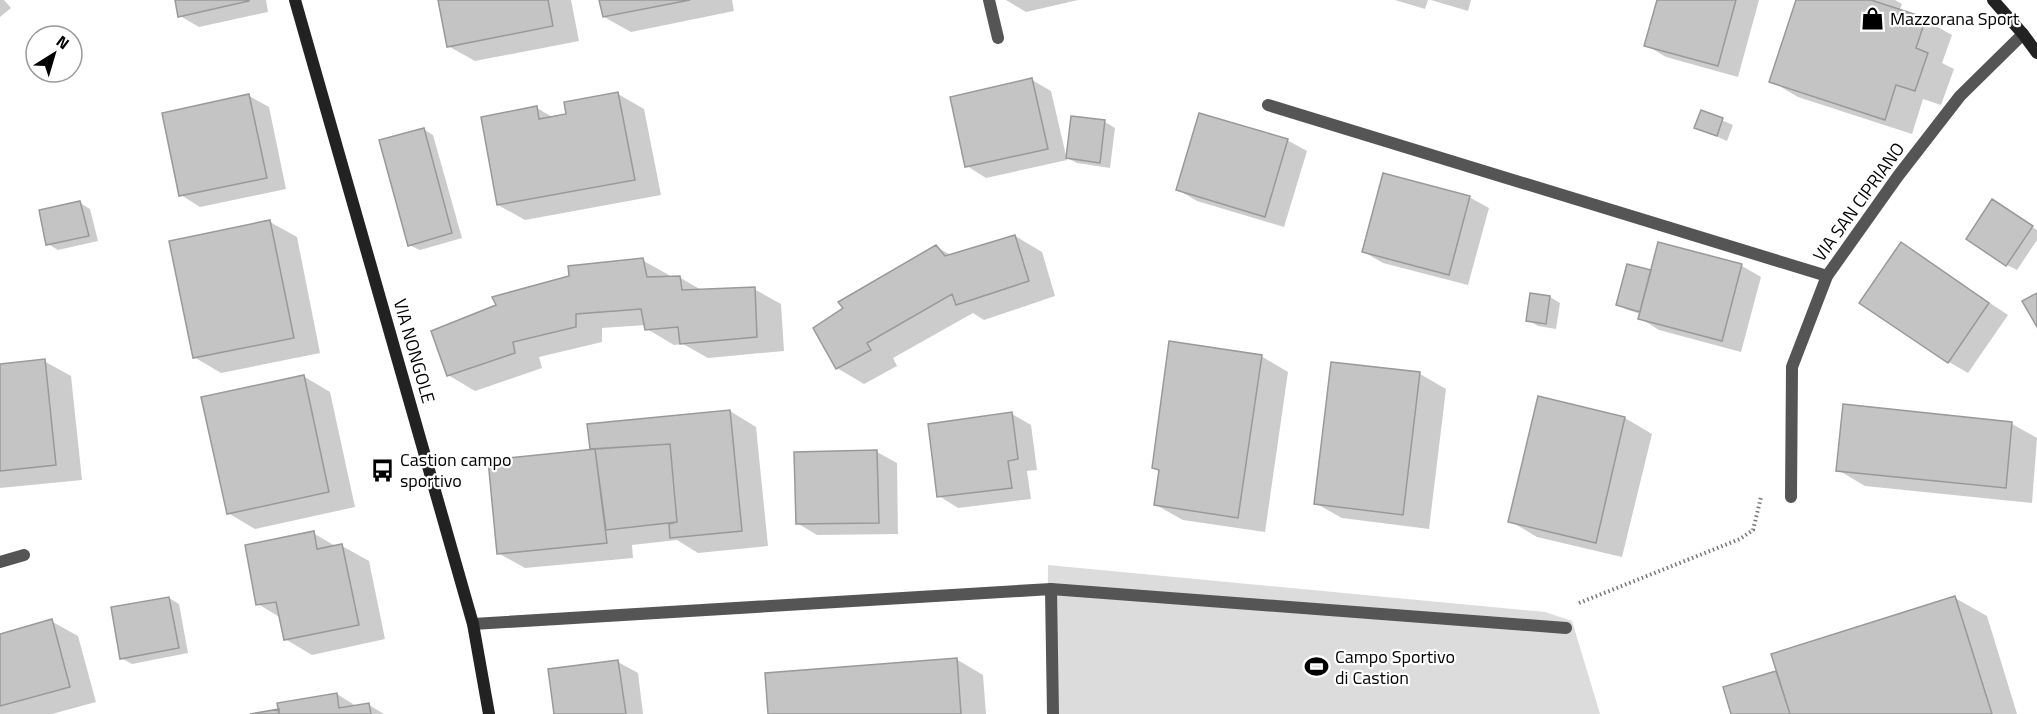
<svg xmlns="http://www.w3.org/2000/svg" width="2037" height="714" viewBox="0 0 2037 714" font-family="'Titillium Web',sans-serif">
<rect width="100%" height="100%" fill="#fff"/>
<path fill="#dcdcdc" d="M1048 565 1545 612 1572 621 1600 714H1047Z"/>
<path fill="#0003" d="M0 0H4L11 8 0 17Z
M176 0H266L268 12 199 27 180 16Z
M440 0H571L579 41 475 61 448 46Z
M601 0H732L734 11 631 32 604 17Z
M1006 0H1078L1026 12Z
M1395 0H1428L1425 9Z
M1431 0H1471L1468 11Z
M1659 0H1759L1738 77 1666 57 1646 45Z
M1798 0H1895L1902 4 1899 11 1925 20 1952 35 1942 63 1954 69 1941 105 1923 99 1912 134 1798 97 1771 81Z
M1032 80 1051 91 1067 160 986 178 967 166Z
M618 94 644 109 661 195 525 220 498 205 537 108 554 118 568 116Z
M249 96 269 107 286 189 200 207 181 195Z
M1702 112 1733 125 1727 141 1696 127Z
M1072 118 1105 122 1115 128 1110 168 1077 163 1067 158Z
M423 129 433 135 462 238 420 250 409 245Z
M1287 140 1307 151 1284 227 1197 201 1178 190Z
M1469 197 1489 208 1468 285 1383 263 1364 252Z
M80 203 90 209 98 241 58 250 48 244Z
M2002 207 2037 230V240L2017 270 2007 265Z
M270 222 297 237 320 353 221 373 194 357Z
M1015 236 1042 252 1055 296 984 320 973 313 893 358 897 366 864 384 837 368 936 247 951 255Z
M1659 244 1742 266 1761 277 1741 352 1659 330 1640 318 1641 314 1628 310 1618 305 1651 272Z
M1901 244 2008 315 1968 373 1949 362Z
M642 260 669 275 670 278 679 277 703 291 754 289 781 304 784 351 708 358 683 344 674 345 647 329 646 325 602 328V342L539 357 542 368 475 391 448 375Z
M1550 297 1560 303 1556 329 1538 326 1528 320Z
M1261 356 1288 372 1265 532 1183 520 1156 505 1161 472 1153 467Z
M44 361 71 376 82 480 0 488V365Z
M1420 374 1446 389 1429 529 1342 518 1315 503Z
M303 376 330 392 355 507 255 529 228 513Z
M1539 398 1625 418 1652 434 1622 557 1537 537 1510 521Z
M1845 406 2012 424 2037 438 2032 503 1865 486 1838 470Z
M730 411 756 427 768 546 698 553 677 540 632 545 633 558 525 568 498 553 591 451 589 425Z
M1012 414 1031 425 1037 470 1027 471 1031 499 958 508 939 496Z
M877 452 897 463 898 534 817 535 797 523Z
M313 533 337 547 342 546 369 561 385 639 312 655 285 639 281 618 258 604Z
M169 598 179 604 188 653 132 664 121 658Z
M1955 598 1987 616 2017 714H1733L1725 688 1778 672Z
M51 621 78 636 96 702 52 714H0V635Z
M956 659 983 675 986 714H770Z
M618 662 638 673 643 714H556Z
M337 694 356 706 369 705 384 714H259Z"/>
<path fill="#c4c4c4" stroke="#999" stroke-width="1.5" d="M175 0H249V1L178 17Z
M438 0H548L553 26 447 47Z
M599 0H690L603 17Z
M1657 0H1736L1718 66 1644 46Z
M1796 0H1871L1926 18 1916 48 1928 53 1915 91 1896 85 1885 120 1769 82Z
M1032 78 1048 149 965 167 950 97Z
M618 92 635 180 497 205 481 117 537 106 539 119 566 114 564 102Z
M249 94 267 178 179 196 162 113Z
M1701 110 1723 118 1717 136 1694 128Z
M1199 113 1288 139 1265 217 1176 190Z
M1071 116 1105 120 1100 163 1066 158Z
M424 128 452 233 408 246 379 140Z
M1383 173 1470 196 1449 275 1362 252Z
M1992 199 2033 226 2006 266 1966 239Z
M80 201 89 236 46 245 39 210Z
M270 220 294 338 193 358 169 241Z
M1015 235 1029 281 956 305 952 294 867 343 871 350 836 369 813 328 843 308 838 302 936 245 945 256Z
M1658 242 1742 264 1722 341 1638 319Z
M1901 242 1989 303 1948 363 1859 303Z
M643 258 647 277 680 276 682 290 755 287 757 337 680 344 678 327 645 330 641 309 576 314V327L513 342 515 353 447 376 431 331 496 305 492 297 569 276 568 266Z
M1627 264 1651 270 1640 312 1616 305Z
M1530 293 1550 296 1546 324 1526 321Z
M2037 293V327L2022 301Z
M1169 341 1262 355 1238 518 1154 505 1159 470 1152 468Z
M45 359 56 465 0 471V364Z
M1331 362 1420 372 1403 515 1314 504Z
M304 375 329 492 227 514 201 397Z
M1538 396 1625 417 1596 543 1508 522Z
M1843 404 2012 422 2006 488 1836 471Z
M730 410 742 531 670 538 669 524 677 522 670 444 590 449 587 424Z
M1012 412 1018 459 1008 461 1012 488 937 497 928 424Z
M670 444 677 522 606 530 595 449Z
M595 449 607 543 497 554 488 460Z
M877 450 879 523 796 524 794 452Z
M314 531 317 549 342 544 359 625 284 640 276 602 256 605 245 545Z
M1955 596 1992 714H1790L1771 654Z
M169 597 179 648 120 659 111 607Z
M52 619 70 687 0 706V634Z
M957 658 961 714H768L765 673Z
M618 660 626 714H554L548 669Z
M1776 671 1790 714H1731L1723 687Z
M337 693 339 708 369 703 371 714H279L277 703Z
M279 709V714H250Z"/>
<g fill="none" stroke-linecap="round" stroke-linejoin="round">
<path stroke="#777" stroke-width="4" stroke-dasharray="1.5 3" stroke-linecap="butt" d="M1579 603 1740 539 1753 530 1761 497"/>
<path stroke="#555" stroke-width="12" d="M989 0 998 38
M1268 105 1827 276
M0 562 24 555
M1051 589 1566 628"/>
<path stroke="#555" stroke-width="12" d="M1791 497 1792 367 1827 276 1898 176 1960 96 2023 34
M473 624 1051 589 1053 714"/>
<path stroke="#222" stroke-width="12" d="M295 0 473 624 489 714
M1993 0 2023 34 2037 53"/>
</g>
<defs>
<symbol id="shop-bare" viewBox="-9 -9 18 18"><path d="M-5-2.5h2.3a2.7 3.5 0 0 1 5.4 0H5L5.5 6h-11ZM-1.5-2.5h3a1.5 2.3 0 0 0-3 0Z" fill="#000" stroke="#fff" stroke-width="2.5" paint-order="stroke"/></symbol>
<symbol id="bus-bare" viewBox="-9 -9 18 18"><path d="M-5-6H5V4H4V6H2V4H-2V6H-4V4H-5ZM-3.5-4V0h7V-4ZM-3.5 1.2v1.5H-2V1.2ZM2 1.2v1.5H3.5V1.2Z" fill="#000" stroke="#fff" stroke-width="2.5" paint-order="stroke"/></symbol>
<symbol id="stadium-bare" viewBox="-9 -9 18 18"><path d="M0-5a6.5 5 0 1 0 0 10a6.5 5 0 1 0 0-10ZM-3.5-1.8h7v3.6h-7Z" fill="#000" stroke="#fff" stroke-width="2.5" paint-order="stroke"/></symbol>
</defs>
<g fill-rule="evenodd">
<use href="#shop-bare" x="1856" y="2" width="33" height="33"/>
<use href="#bus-bare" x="366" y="454" width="33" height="33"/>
<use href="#stadium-bare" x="1300" y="650" width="33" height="33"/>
</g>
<g text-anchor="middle" stroke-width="4.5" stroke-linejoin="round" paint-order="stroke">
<g font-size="18" fill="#000" stroke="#fff" text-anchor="start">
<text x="1890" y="25">Mazzorana Sport</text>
<text x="400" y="466">Castion campo<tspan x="400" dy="21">sportivo</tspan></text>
<text x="1335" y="663">Campo Sportivo<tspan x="1335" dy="21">di Castion</tspan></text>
</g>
<g font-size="18" fill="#000" stroke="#fff">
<text transform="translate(1859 202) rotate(-54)" y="6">VIA SAN CIPRIANO</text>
<text transform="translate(414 351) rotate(74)" y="6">VIA NONGOLE</text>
</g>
</g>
<g transform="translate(54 54) rotate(37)"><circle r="28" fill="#ffffff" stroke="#999999" stroke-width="1.5"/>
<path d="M0-4.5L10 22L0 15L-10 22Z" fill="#000000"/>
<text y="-9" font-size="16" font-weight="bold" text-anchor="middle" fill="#000000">N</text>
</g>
</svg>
